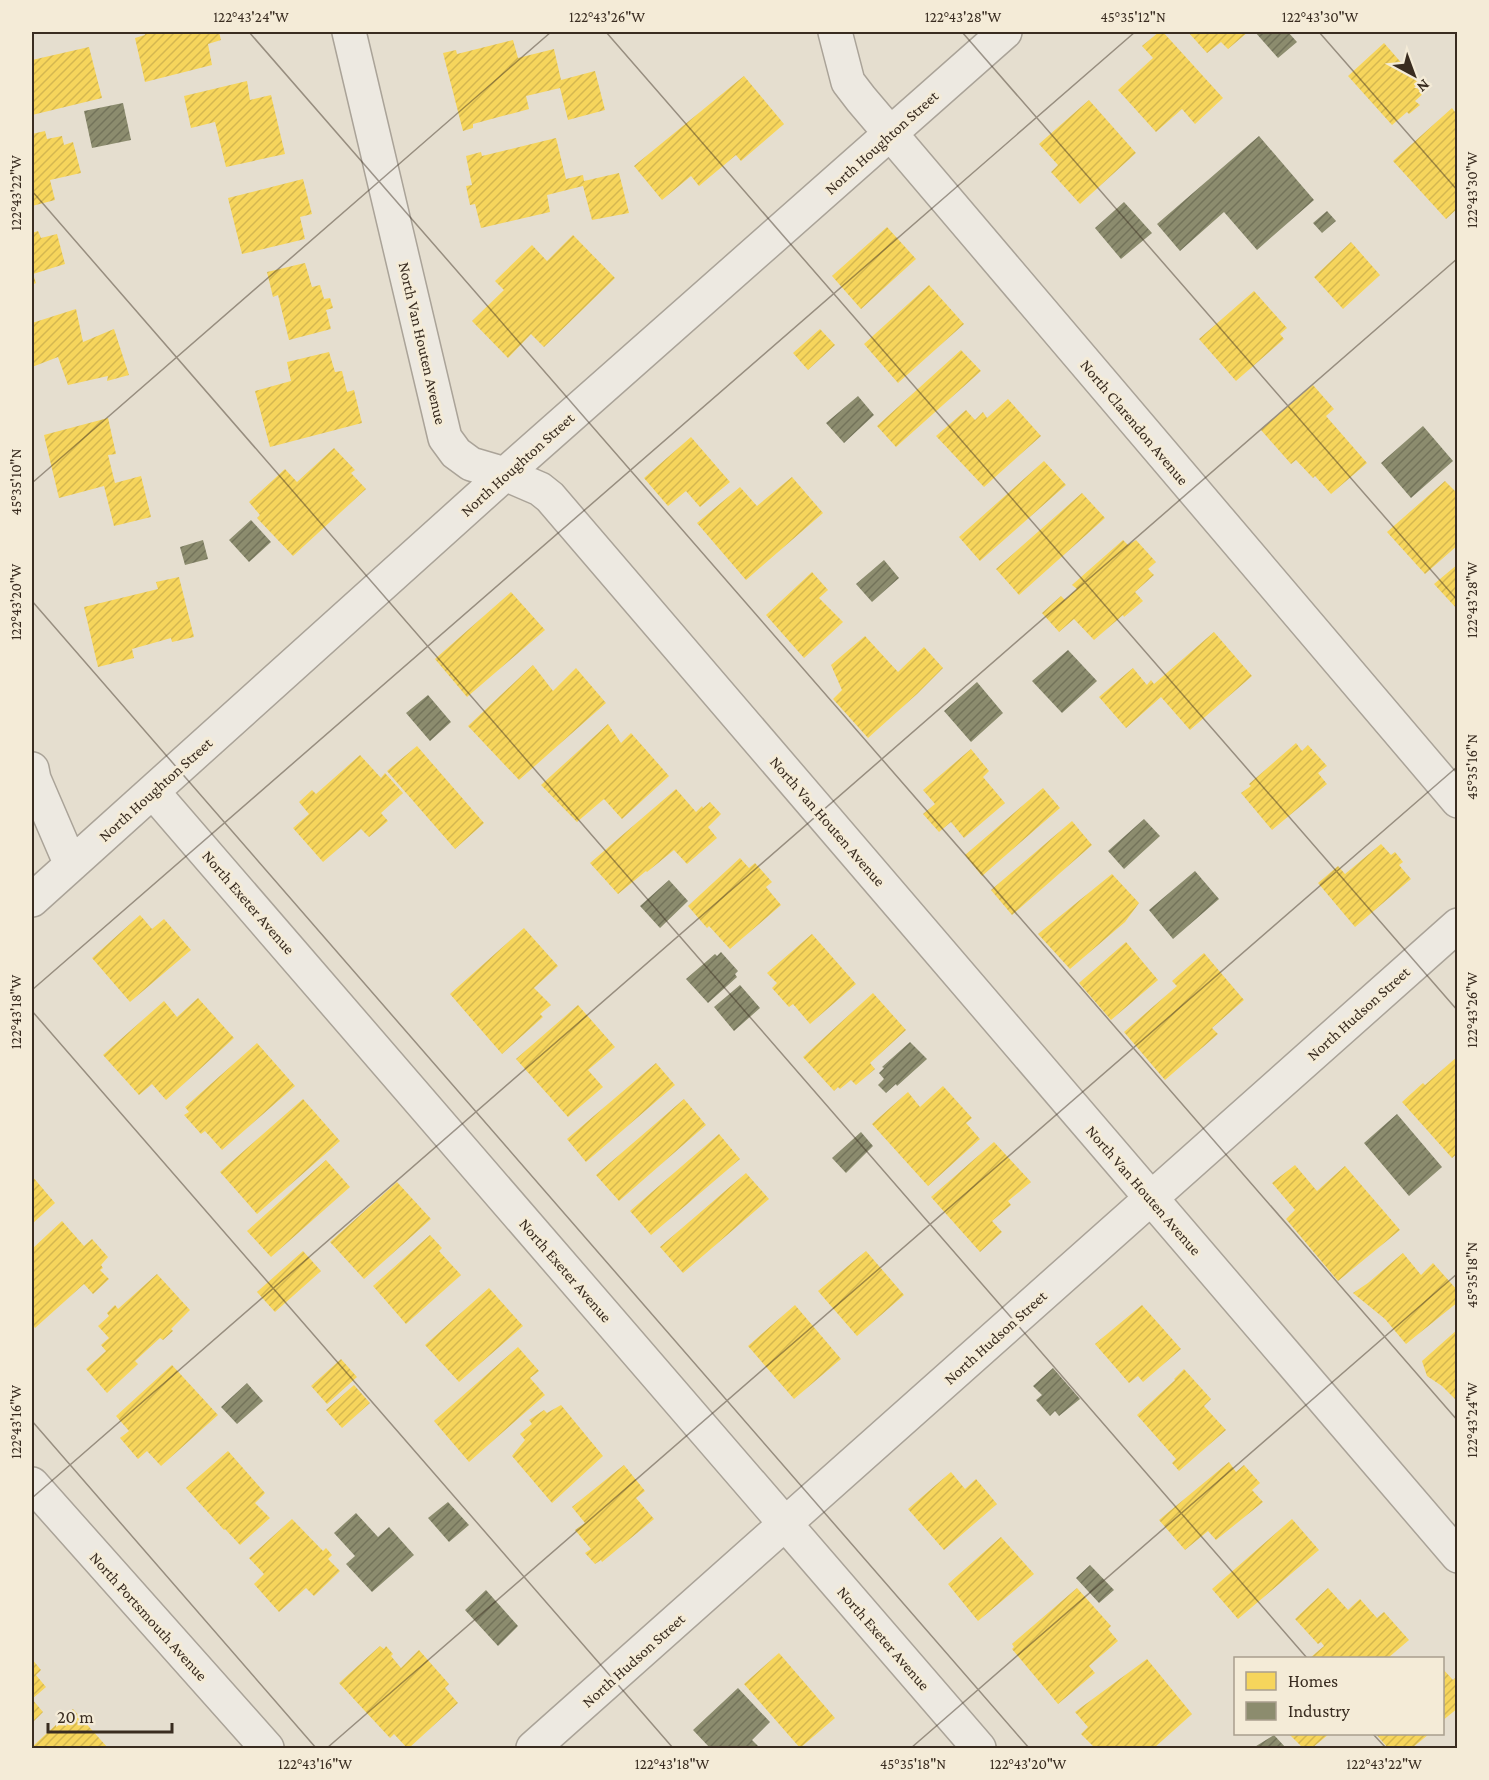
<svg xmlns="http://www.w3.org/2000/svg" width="1489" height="1780" viewBox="0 0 1489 1780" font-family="'Crimson Pro',serif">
<defs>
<pattern id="homes-hatch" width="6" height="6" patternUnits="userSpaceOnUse" patternTransform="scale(1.5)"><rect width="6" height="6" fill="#f6d55c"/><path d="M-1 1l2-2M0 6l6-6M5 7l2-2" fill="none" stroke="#d4b750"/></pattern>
<pattern id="industry-hatch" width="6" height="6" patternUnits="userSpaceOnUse" patternTransform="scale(1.5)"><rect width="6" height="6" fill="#8c8c6e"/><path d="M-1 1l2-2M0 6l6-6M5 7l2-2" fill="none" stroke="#73735a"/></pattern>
</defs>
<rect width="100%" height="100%" fill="#e5decf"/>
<path fill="url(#homes-hatch)" d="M144 32H219L221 40 208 44 212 65 145 82 135 38 145 35Z
M1159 32H1163L1223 98 1195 124 1182 109 1156 132 1118 90 1153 58 1142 46Z
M1188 32H1248L1228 49 1221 42 1207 53Z
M513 40 518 58 554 49 561 80 595 71 605 110 568 120 560 88 526 96 529 109 473 124V128L463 131 443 53 456 50 457 54Z
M1384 43 1426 91 1415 101 1420 105 1409 114 1407 112 1392 125 1348 76Z
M89 47 102 98 32 115V60Z
M744 76 784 124 741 161 736 155 699 186 691 176 662 200 634 166Z
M247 81 250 100 271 95 285 154 226 167 215 122 191 128 184 96Z
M1089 100 1136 153 1080 204 1051 172 1058 165 1039 144Z
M1452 108 1455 112 1458 110V208L1446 219 1393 161Z
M45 131 47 139 62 136 64 145 73 142 81 173 50 180 55 200 32 206V134Z
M556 138 566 179 583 175 584 181 619 173 629 213 592 220 583 186 547 195 550 212 481 228 475 204 470 205 466 186 472 185 466 156 481 152 482 156Z
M303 179 312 214 300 217 305 239 242 254 228 198Z
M887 227 916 259 861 309 832 276Z
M38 231 41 238 57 234 65 264 33 274 36 283 32 285V233Z
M573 235 615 278 544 347 531 334 508 358 472 321 504 290 495 281 532 245 547 261Z
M1351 242 1380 275 1343 309 1314 277Z
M305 263 312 287 320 285 324 299 330 298 333 308 326 310 331 329 289 340 278 295 273 297 267 272Z
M929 285 964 324 898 383 864 344Z
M1254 291 1287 328 1280 334 1284 339 1236 381 1199 339Z
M76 309 83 342 114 329 129 375 107 381 108 376 68 385 58 357 32 367V323Z
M820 329 835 345 808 370 793 353Z
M961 350 981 371 896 447 877 426Z
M329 352 335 372 342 371 347 392 354 390 362 423 270 447 255 391 291 381 287 362Z
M1313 385 1334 409 1326 416 1367 463 1331 494 1315 476 1313 478 1296 460 1291 464 1261 430Z
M1008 399 1041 436 984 487 936 436 966 410 975 420 983 412 987 418Z
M108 418 116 454 108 455 115 483 141 476 151 517 114 526 104 486 59 498 44 435Z
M691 437 730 482 700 507 686 491 668 506 644 478Z
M334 448 355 470 351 473 366 489 293 556 257 518 260 515 249 502 285 469 297 482Z
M1044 461 1066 485 980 561 959 537Z
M792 477 823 513 746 580 697 523 740 487 757 506Z
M1445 481 1458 494V545L1425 574 1387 532Z
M1082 493 1105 518 1019 595 996 569Z
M1123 540 1128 545 1136 540 1156 562 1148 569 1154 575 1135 592 1143 601 1124 617 1123 615 1094 640 1074 619 1059 632 1042 613 1061 596 1065 600 1077 589 1072 585Z
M1458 564V610L1434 584Z
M812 572 828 590 819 598 843 622 804 658 766 615Z
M179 577 194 637 172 642 171 638 132 649 134 658 98 667 84 607 158 589 156 582Z
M511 592 545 630 467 697 435 659Z
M1214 632 1252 676 1190 730 1161 697 1126 728 1099 697 1133 668 1147 685 1151 680 1154 684Z
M865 636 898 672 924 647 943 668 917 694 868 738 833 699 842 690 831 665Z
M533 665 553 691 576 668 606 703 519 780 468 726Z
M608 724 621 743 631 733 669 776 622 819 604 799 577 822 541 785Z
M1296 743 1302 751 1308 745 1327 766 1318 773 1327 784 1272 830 1241 793 1251 786 1249 784Z
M417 746 484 823 455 849 387 771Z
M971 749 989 771 983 777 1005 803 964 838 951 822 939 832 923 814 935 804 923 790Z
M360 755 381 778 385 773 403 793 381 813 388 821 369 837 361 829 323 862 293 828 309 814 299 802 312 790 316 794Z
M1043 788 1060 808 982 876 965 855Z
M676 789 696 812 702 806 703 808 710 802 721 814 708 827 717 838 687 864 674 850 647 872 646 871 618 894 590 863Z
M1072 821 1092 845 1012 915 991 890Z
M1381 844 1391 855 1395 852 1403 862 1399 865 1411 879 1355 927 1318 883 1338 866 1345 874Z
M740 858 749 868 755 863 772 882 766 887 781 905 730 949 709 926 707 928 688 906Z
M1112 874 1139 903 1125 922 1070 969 1038 934Z
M140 915 152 929 164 919 191 950 130 1002 92 958Z
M524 928 558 966 534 988 551 1005 540 1014 543 1017 502 1054 450 994Z
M812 934 856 984 810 1024 793 1004 789 1007 772 988 777 983 767 973Z
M1126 942 1158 980 1111 1020 1079 983Z
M1204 953 1244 1000 1212 1028 1218 1034 1165 1080 1124 1032 1177 986 1172 981Z
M873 993 906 1030 870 1063 875 1069 856 1085 851 1080 840 1089 838 1087 834 1091 803 1057Z
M198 998 234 1038 166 1100 152 1084 139 1095 103 1055 164 1001 177 1017Z
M578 1005 615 1047 588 1070 603 1087 568 1117 516 1059Z
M257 1043 295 1086 222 1150 205 1131 201 1134 184 1115 189 1112 185 1107Z
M1458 1056V1153L1452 1158 1402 1102 1423 1083 1425 1085Z
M656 1063 675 1085 586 1162 567 1139Z
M943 1086 972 1118 966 1123 980 1139 928 1186 872 1124 908 1092 920 1107Z
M303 1099 340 1141 257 1214 220 1172Z
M684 1099 706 1125 619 1201 596 1175Z
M719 1134 740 1159 651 1235 630 1211Z
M994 1142 1031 1182 1008 1201 1011 1205 992 1221 1002 1232 980 1252 931 1197Z
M326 1160 350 1187 271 1257 247 1231Z
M1295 1165 1317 1191 1345 1166 1400 1230 1338 1281 1286 1219 1295 1210 1272 1183Z
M746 1173 769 1199 683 1273 660 1247Z
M32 1176 55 1203 32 1224Z
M397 1182 431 1219 364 1279 330 1242Z
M62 1221 84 1246 92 1239 108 1257 101 1265 103 1268 100 1270 109 1279 93 1294 84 1284 35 1328 32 1324V1249Z
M430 1235 442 1248 439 1251 461 1275 406 1324 373 1286Z
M303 1251 321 1271 275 1312 257 1292Z
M866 1251 904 1295 857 1336 818 1291Z
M1403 1253 1421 1275 1433 1263 1458 1291V1302L1406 1344 1385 1319 1353 1293 1368 1283Z
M157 1274 190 1310 171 1329 173 1331 163 1340 160 1338 135 1361 138 1364 107 1393 86 1369 106 1351 101 1345 109 1338 98 1326 109 1316 107 1313 115 1305 118 1309Z
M489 1288 523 1326 459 1382 425 1345Z
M795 1305 841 1359 794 1399 748 1346Z
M1142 1305 1181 1349 1143 1382 1138 1376 1129 1383 1095 1344Z
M1458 1329V1402L1442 1386 1427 1376 1422 1361Z
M518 1347 539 1371 530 1378 545 1395 469 1462 434 1421Z
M341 1359 357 1377 327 1404 311 1386Z
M172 1365 218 1415 161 1466 147 1451 138 1459 120 1438 129 1431 116 1416Z
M1184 1369 1211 1399 1204 1406 1226 1430 1179 1471 1172 1463 1176 1459 1137 1415 1175 1380 1174 1379Z
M354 1385 370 1403 342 1428 326 1410Z
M561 1405 603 1456 552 1503 512 1456 525 1440 520 1434 532 1424 529 1420 544 1410 547 1413Z
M228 1451 265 1493 255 1503 270 1518 240 1545 225 1529 224 1530 186 1488Z
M1229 1462 1236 1472 1244 1465 1260 1483 1252 1490 1263 1502 1216 1540 1208 1531 1185 1550 1159 1520Z
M624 1465 645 1491 636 1498 654 1519 602 1562 601 1560 595 1564 585 1553 591 1549 575 1530 585 1523 572 1507Z
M951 1472 965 1489 976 1479 997 1504 944 1550 908 1509Z
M292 1519 323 1551 326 1548 332 1555 328 1559 340 1571 314 1596 306 1588 279 1612 254 1584 264 1574 249 1558Z
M1292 1519 1319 1550 1238 1619 1212 1589Z
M1001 1537 1034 1574 978 1621 948 1584Z
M1077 1588 1111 1626 1108 1629 1118 1641 1089 1666 1095 1673 1058 1704 1012 1649 1014 1647 1012 1644Z
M1328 1588 1348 1610 1360 1599 1377 1618 1384 1612 1409 1640 1388 1658H1310L1324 1646 1321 1642 1318 1644 1295 1619Z
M380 1646 384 1649 386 1646 393 1654 391 1656 401 1668 419 1650 449 1684 445 1688 458 1703 409 1748H407L394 1734 390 1738 339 1683Z
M779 1653 835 1718 800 1748 744 1684Z
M32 1659 41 1670 36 1675 46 1687 32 1699 43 1712 32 1723Z
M1147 1659 1192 1714 1154 1748H1095L1081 1734 1088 1727 1075 1712Z
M1442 1668 1453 1680 1455 1678 1458 1681V1708L1442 1721Z
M73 1709 108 1748H32V1747Z
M1289 1734H1329L1312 1748H1303Z
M1376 1734H1429L1412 1748H1388Z"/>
<path fill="url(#industry-hatch)" d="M1255 32H1288L1297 42 1278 58Z
M123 103 131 140 92 148 84 111Z
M1259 136 1314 200 1257 250 1224 212 1180 251 1157 224Z
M1124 202 1152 233 1121 259 1095 228Z
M1327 211 1336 221 1322 233 1313 223Z
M858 396 874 415 844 443 826 423Z
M1423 426 1453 461 1411 498 1381 463Z
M251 520 271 542 249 562 229 540Z
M203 540 208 559 185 565 180 547Z
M884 560 899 578 872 602 856 584Z
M1068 650 1097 681 1062 713 1032 681Z
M977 682 1003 713 971 742 944 711Z
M428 695 451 722 430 741 406 713Z
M1144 819 1160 836 1124 869 1108 851Z
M1195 871 1219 899 1173 939 1149 910Z
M669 880 688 901 660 928 640 906Z
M721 952 738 971 735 974 737 977 708 1003 686 979 715 954 717 956Z
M740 985 760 1008 734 1031 714 1007Z
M910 1042 927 1059 897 1086 896 1084 886 1093 878 1085 884 1079 879 1073 884 1068 882 1067Z
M1397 1114 1442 1167 1409 1196 1364 1143Z
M861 1132 873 1146 846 1173 832 1158Z
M1053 1368 1080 1399 1059 1416 1055 1411 1050 1416 1036 1400 1042 1395 1033 1386Z
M247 1383 263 1401 237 1424 221 1407Z
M448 1502 469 1525 449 1542 428 1518Z
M356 1513 378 1537 389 1527 414 1555 372 1592 346 1564 355 1556 334 1533Z
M1090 1565 1114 1590 1099 1603 1076 1578Z
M486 1590 518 1626 498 1646 465 1610Z
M738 1688 770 1722 752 1740 760 1748H710L693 1730Z
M1274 1735 1286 1748H1253Z"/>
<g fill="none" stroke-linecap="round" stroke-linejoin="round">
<defs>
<path id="minor" d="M349 32 445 438 456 453 471 464 505 474 540 489 550 497 1458 1556
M835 32 848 82 861 99 1458 801
M32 769 34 779 71 865
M153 792 979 1748
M32 900 505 474 1005 32
M533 1748 1458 925"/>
<path id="tertiary" d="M32 1484 267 1748"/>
</defs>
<use href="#minor" stroke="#aaa398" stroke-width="36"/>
<use href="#tertiary" stroke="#aaa398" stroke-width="36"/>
<use href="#minor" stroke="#ede9e1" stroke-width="33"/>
<use href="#tertiary" stroke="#ede9e1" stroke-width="33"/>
</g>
<path fill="none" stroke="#392c20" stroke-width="1.5" stroke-opacity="0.45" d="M249 32 1458 1421M606 32 1458 1011M962 32 1458 601M1319 32 1458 191M32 191 1307 1658M32 483 551 32M32 601 1029 1748M32 990 1135 32M32 1011 673 1748M32 1421 316 1748M32 1498 1458 258M1373 1734 1386 1748M327 1748 1458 766M911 1748 1458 1273"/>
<g text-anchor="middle" stroke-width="6" stroke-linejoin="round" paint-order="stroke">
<g font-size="16" fill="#392c20" stroke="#f4ebd7">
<text transform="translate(881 142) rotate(-42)" y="6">North Houghton Street</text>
<text transform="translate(423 343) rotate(77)" y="6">North Van Houten Avenue</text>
<text transform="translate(1135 422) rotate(50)" y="6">North Clarendon Avenue</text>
<text transform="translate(517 464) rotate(-42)" y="6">North Houghton Street</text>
<text transform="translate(155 789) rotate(-42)" y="6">North Houghton Street</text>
<text transform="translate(828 821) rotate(49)" y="6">North Van Houten Avenue</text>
<text transform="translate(249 902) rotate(49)" y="6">North Exeter Avenue</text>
<text transform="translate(1358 1013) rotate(-42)" y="6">North Hudson Street</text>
<text transform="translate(1144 1190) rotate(49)" y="6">North Van Houten Avenue</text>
<text transform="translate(566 1270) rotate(49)" y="6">North Exeter Avenue</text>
<text transform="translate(995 1337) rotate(-42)" y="6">North Hudson Street</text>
<text transform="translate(149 1616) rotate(48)" y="6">North Portsmouth Avenue</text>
<text transform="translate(884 1638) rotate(49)" y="6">North Exeter Avenue</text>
<text transform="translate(633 1660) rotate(-42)" y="6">North Hudson Street</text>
</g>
</g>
<rect width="1489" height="1780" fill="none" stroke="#f4ebd7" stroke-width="66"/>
<rect x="1234" y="1657" width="210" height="78" fill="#f4ebd7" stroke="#a99f8e" stroke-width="1.5"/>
<rect x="1246" y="1672" width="30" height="18" fill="#f6d55c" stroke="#a99f8e" stroke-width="1.5"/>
<text x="1288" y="1687" font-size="18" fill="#392c20">Homes</text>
<rect x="1246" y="1702" width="30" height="18" fill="#8c8c6e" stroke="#a99f8e" stroke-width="1.5"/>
<text x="1288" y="1717" font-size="18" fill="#392c20">Industry</text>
<g transform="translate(1414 75) rotate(139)" stroke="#f4ebd7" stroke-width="4.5" paint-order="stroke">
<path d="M0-4.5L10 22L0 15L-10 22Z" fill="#392c20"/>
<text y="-9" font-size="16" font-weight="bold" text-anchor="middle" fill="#392c20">N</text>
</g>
<path d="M48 1723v9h124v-9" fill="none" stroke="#392c20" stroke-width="3"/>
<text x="57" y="1723" font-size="18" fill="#392c20" stroke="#f4ebd7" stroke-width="4.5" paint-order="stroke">20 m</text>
<rect x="33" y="33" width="1423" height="1714" fill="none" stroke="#392c20" stroke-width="2"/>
<g font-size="15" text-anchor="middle" fill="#392c20">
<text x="251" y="22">122°43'24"W</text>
<text x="607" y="22">122°43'26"W</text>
<text x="963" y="22">122°43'28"W</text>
<text x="1133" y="22">45°35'12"N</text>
<text x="1320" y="22">122°43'30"W</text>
<text transform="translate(1472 190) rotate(-90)" y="5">122°43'30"W</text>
<text transform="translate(16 193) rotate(-90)" y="5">122°43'22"W</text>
<text transform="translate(16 482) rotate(-90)" y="5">45°35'10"N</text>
<text transform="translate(1472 600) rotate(-90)" y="5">122°43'28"W</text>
<text transform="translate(16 602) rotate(-90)" y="5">122°43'20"W</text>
<text transform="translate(1472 767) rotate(-90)" y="5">45°35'16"N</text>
<text transform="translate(1472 1010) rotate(-90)" y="5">122°43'26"W</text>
<text transform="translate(16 1012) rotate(-90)" y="5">122°43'18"W</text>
<text transform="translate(1472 1275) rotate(-90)" y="5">45°35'18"N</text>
<text transform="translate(1472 1420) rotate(-90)" y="5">122°43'24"W</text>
<text transform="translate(16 1422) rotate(-90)" y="5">122°43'16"W</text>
<text x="315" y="1769">122°43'16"W</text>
<text x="672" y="1769">122°43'18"W</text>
<text x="913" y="1769">45°35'18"N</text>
<text x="1028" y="1769">122°43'20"W</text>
<text x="1384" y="1769">122°43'22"W</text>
</g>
</svg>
